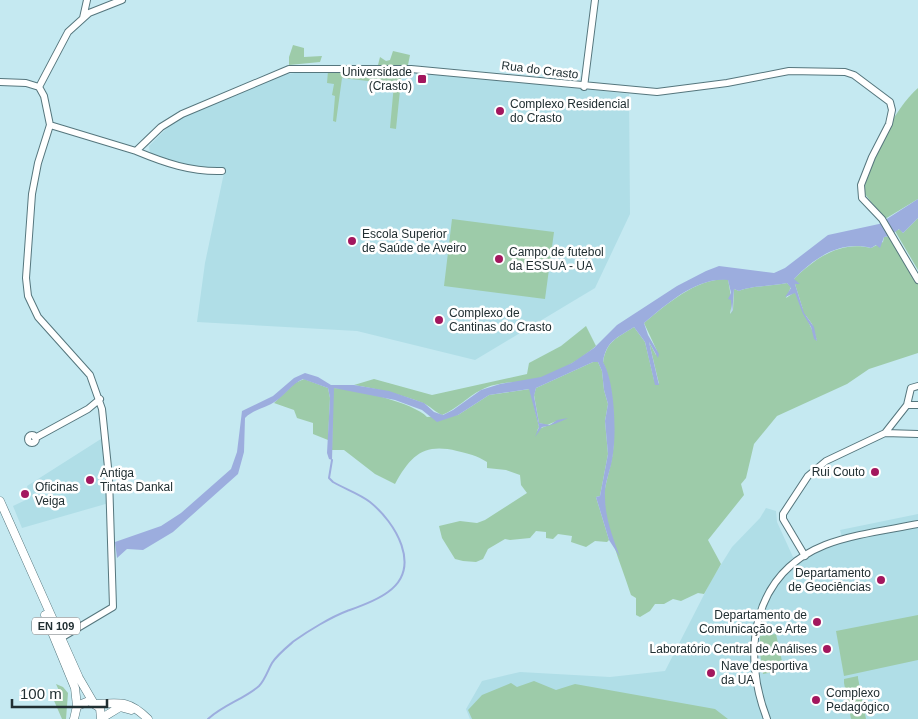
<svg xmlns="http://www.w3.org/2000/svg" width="918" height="719" viewBox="0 0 918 719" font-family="Helvetica,sans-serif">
<rect width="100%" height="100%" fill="#c5e9f1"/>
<path fill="#b0dee7" d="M419 71 629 94 630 214 595 288 475 360 357 331 197 322 205 263 225 168 208 170 185 165 150 153 149 146 169 126 187 115 281 75 302 72Z
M104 437 109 503 22 528 13 506 30 498 27 486Z
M766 508 776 511 777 522 793 557 805 556 842 537 840 530 918 514V719H470L466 709 482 681 520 672 610 677 665 671 712 579 732 547 760 518Z"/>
<path fill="#9dcba9" d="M293 45 304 48V57L322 56 320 62 289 65V57Z
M393 51 410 55 408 65H378L380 57 386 61 390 60Z
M328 71H402L396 129 390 128 394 84 342 78 336 122 333 121 335 96 332 95 334 84 327 83Z
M918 88V199L885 219 864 193C867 162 894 109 918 88Z
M918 218V270L895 231 900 229 903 233Z
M452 219 554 232 545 299 444 286Z
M890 236 918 281V353L869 369 847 384 777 416 754 444 746 478 741 484 744 495 708 540 721 564 704 594 698 593 681 601 673 599 664 604H655L650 611 640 617 636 615V598L631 595C622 566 604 526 604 496 605 485 609 473 611 463 617 440 614 382 603 363 606 341 617 338 634 327L645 342 654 380 659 384 649 342 656 355 657 351 644 323C667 304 696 278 728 279L732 303 730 314 733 310 734 289 739 291C748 286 773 286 787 283L791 287 786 298 795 292 817 341 812 324 804 313 795 284H799L793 280C814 259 840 240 871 248L883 242 884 237Z
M586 326 596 346C577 362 552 377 527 381 512 383 496 382 481 390 467 397 457 409 442 415 435 412 430 406 423 403 400 394 378 389 354 385L374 379 432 395 527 374 529 363 561 346Z
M593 362H598L602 371 604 390 608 404 605 421 608 454 600 496 596 497 609 540 607 542 595 541 586 547 571 542 572 536 558 534 553 539 546 538V532L536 531 530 538 510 540 505 539 488 549 483 559 476 562 463 561 455 559 442 538 439 526 460 521 477 523 485 520 527 493 521 485 520 475 506 470 487 468V462C476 455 469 454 457 451 424 443 411 455 395 484L375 474 344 450H332L333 388C353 388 415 403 427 417L458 415 489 395 530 389 539 427 537 431C544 425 552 426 559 420L547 425 539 423 534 395 536 388Z
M304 379 328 388 330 398 328 440 313 434V423L297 418 294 410 274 403 295 383Z
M918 615V660L844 676 836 631Z
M776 634 784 670 763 674 760 653V636Z
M858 676V678L866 719H851L844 683V679Z
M534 681 556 690 575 684 715 709 728 719H472L468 710 482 695 511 683 517 687Z
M56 684 63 687 68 693 66 719H62L52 696 60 693Z"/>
<path fill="#9cadde" d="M918 199V218L903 233 899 229 890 236 884 237 880 248 876 245 871 248C840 240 814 258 794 279L800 284H795L804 313 814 327 817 341 814 339 811 327 803 314 795 293 785 297 791 288 787 283C773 286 748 286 739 291L734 289 732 315 731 300 728 299 731 293 728 280C696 277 667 304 644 323L648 335 659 354 658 358 649 342 659 385H655L645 342 634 327C617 338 606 341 603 362 615 382 617 436 612 460 610 472 604 484 605 497 605 518 613 538 620 557L609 540 596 497 600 496 608 454 605 421 608 404 604 390 602 371 598 362H593L536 388 534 396 539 423 550 425 557 420 568 418C560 422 551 426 542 427L535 437 539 427 529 389 489 395 458 415 437 422 422 410 395 400 334 388 332 460 329 459 327 453 330 398 328 388 303 379C292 384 286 394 276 401 266 408 254 409 245 418L244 452 238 474 173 532 143 550 127 549 117 558 115 542 161 526 181 513 231 469 237 452 242 411 273 396 294 378 305 373 318 377 331 385H354L389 391 424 403 434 412 443 415 453 410 481 390 500 384 541 377 572 363 594 348 617 325 677 286 706 271 719 266 774 273 785 268 828 235 879 224Z"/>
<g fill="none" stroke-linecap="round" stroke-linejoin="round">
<path stroke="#9cadde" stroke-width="2" d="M208 719C223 705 244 699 259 686 265 680 268 670 272 663 277 655 287 647 294 641 308 631 331 617 347 611 361 606 376 601 388 592 423 567 395 522 370 502 360 494 345 489 333 482L329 478 332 460"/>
<defs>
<path id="minor" d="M83 18 87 0
M0 82 26 83 39 87
M39 87 44 96 50 125 38 163 32 194 26 278 28 296 38 317 90 375 102 409 109 477 113 607 61 638
M39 87 68 32 89 13 122 0
M584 87 595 0
M50 125 136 151 161 127 182 114 289 69H411L657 92 727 83 789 71 845 72 854 75 890 102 892 110 889 124 872 157 861 185 862 198 882 219 918 280
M136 151C165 163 191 172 222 171
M907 405H918
M885 433 907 405 911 388 918 386
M28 439a4 4 0 1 1 8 0a4 4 0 1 1-8 0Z
M35 438 88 409 100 399
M805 556 783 519V514L808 476 826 461 885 433 918 434
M767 719C741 652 752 574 825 545 854 534 888 530 918 524"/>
<path id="major" d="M0 501 79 678 93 702
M45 615 75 688 77 706
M97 704C121 702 130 701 148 719
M102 718 120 707 131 710
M74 719 77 706 89 701 100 708 101 719"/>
</defs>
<use href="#minor" stroke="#55767d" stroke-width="8"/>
<use href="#major" stroke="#55767d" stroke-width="9"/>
<use href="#minor" stroke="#fff" stroke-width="6"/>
<use href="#major" stroke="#fff" stroke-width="8"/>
</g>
<g fill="#a3175e" stroke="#fff" stroke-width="2">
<rect x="417" y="74" width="10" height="10" rx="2.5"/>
<circle cx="500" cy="111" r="5"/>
<circle cx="352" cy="241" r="5"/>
<circle cx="499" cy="259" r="5"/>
<circle cx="439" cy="320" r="5"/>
<circle cx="875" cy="472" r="5"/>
<circle cx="90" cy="480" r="5"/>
<circle cx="25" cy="494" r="5"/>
<circle cx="881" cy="580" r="5"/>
<circle cx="817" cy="622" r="5"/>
<circle cx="827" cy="649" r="5"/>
<circle cx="711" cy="673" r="5"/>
<circle cx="816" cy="700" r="5"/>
</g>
<g text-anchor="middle" stroke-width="5" stroke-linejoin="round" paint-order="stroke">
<rect fill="#fff" stroke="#646d70" stroke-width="1" x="32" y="617.5" width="48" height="17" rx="4"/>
<g font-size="11" font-weight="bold" fill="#212f32">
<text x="56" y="630">EN 109</text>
</g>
<g font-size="12" fill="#212f32" stroke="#fff">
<text transform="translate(540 70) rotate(7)" y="4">Rua do Crasto</text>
</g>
<g font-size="12" fill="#212f32" stroke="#fff" text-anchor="start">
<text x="412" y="76" text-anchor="end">Universidade<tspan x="412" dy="14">(Crasto)</tspan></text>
<text x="510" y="108">Complexo Residencial<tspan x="510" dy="14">do Crasto</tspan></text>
<text x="362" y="238">Escola Superior<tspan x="362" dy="14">de Saúde de Aveiro</tspan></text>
<text x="509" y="256">Campo de futebol<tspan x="509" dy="14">da ESSUA - UA</tspan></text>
<text x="449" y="317">Complexo de<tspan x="449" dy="14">Cantinas do Crasto</tspan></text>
<text x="865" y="476" text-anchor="end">Rui Couto</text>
<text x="100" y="477">Antiga<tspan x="100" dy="14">Tintas Dankal</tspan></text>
<text x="35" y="491">Oficinas<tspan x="35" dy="14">Veiga</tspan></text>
<text x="871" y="577" text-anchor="end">Departamento<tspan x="871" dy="14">de Geociências</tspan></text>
<text x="807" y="619" text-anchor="end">Departamento de<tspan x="807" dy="14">Comunicação e Arte</tspan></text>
<text x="817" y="653" text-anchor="end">Laboratório Central de Análises</text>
<text x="721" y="670">Nave desportiva<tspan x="721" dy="14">da UA</tspan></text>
<text x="826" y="697">Complexo<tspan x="826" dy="14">Pedagógico</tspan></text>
</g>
</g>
<path d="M12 699v8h95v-8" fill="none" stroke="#212f32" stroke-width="2.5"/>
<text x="20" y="699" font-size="15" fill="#212f32" stroke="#ffffff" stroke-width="4" paint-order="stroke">100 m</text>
</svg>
